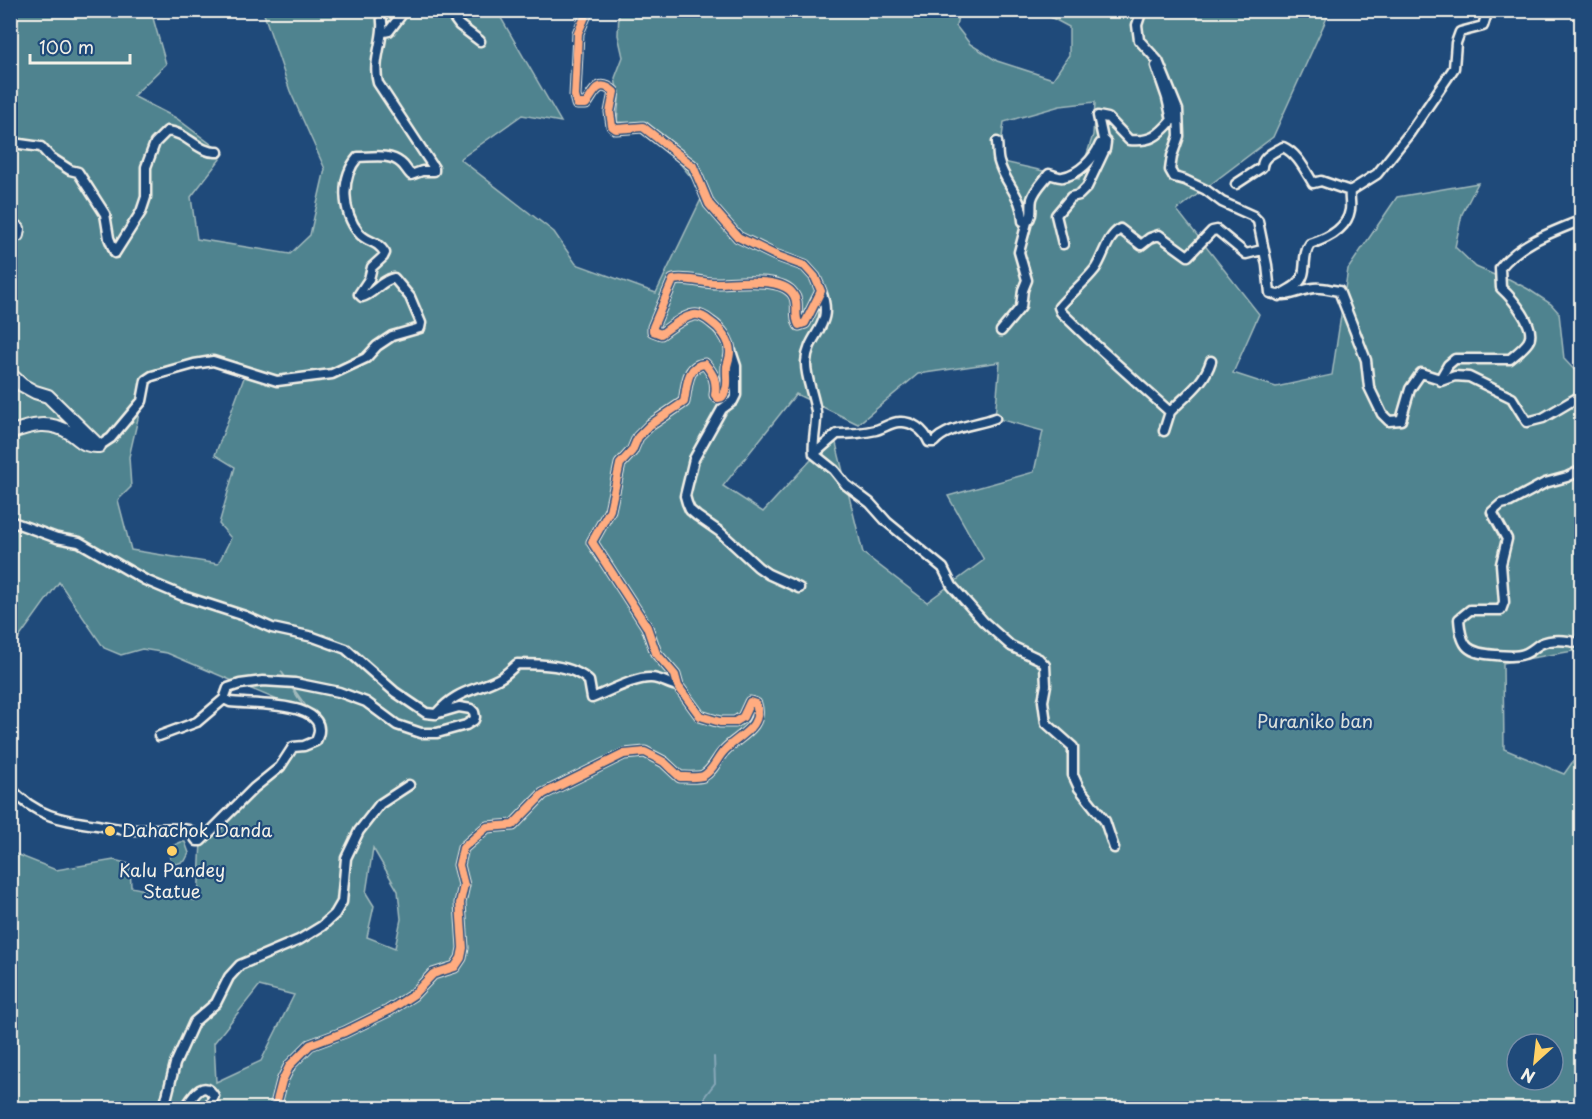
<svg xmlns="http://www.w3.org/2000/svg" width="1592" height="1119" viewBox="0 0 1592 1119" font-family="'Playpen Sans',sans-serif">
<rect width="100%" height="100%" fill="#1f4a7a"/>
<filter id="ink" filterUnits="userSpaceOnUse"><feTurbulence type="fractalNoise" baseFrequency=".0167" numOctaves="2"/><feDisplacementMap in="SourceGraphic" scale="12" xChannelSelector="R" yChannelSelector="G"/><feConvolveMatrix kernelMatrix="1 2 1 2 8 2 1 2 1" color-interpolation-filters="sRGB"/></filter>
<g filter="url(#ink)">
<path fill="#4f838f" stroke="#a2babc" stroke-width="1.5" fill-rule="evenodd" d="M11 11H164L153 18 166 64 133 96 176 118 224 154 191 197 197 239 290 254 310 235 325 169 290 91 263 11H497L561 122 522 115 460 159 554 232 576 264 656 293 704 193 648 124 617 122 619 99 615 78 623 57 618 35 619 11H959L956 26 970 44 997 61 1053 79 1069 55V27L1039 11H1330L1273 137 1177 210 1259 314 1233 373 1276 387 1332 375 1348 269 1397 197 1478 183 1462 214 1455 247 1476 267 1499 277 1509 279 1528 289 1551 304 1559 313 1564 359 1581 377V656L1573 651 1503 663 1504 749 1564 774 1581 750V1108H11V852L56 870 114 860 130 864 131 887 198 901 201 841 280 767 293 747 316 741 320 726 281 671 308 713 167 653 142 649 121 655 104 648 59 582 11 649ZM1095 102 1093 135 1079 179 999 161 1004 122 1060 106ZM213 361 245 375 215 455 235 467 219 524 231 538 218 564 131 550 118 500 131 487 129 457 142 401 152 376ZM1000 362 995 418 1043 431 1034 472 948 496 984 560 927 602 863 553 834 435 763 512 723 486 796 394 858 424 918 374ZM373 848 398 891 401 919 395 948 367 937 374 906 366 893ZM259 986 294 995 261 1061 216 1082 214 1043ZM1517 1044H1553V1080H1517Z
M181 842H185L189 853 185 861 176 864 171 862 169 855 172 846Z"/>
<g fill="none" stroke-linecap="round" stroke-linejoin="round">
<path stroke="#87a7b8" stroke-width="2" d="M705 1108V1096L715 1083 714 1057"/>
<defs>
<path id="street" d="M448 10 459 25 480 41
M1142 10 1137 25 1139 40 1158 61 1178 110 1179 136 1172 156 1170 170 1174 177 1185 180 1206 190 1222 202 1253 216 1258 221 1267 265 1270 293C1289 299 1297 290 1314 288 1322 287 1331 290 1339 291L1366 360 1369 387 1382 414 1389 421 1401 420 1410 389 1421 373 1440 379 1448 365 1455 359H1510C1516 354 1524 348 1528 342 1538 328 1512 298 1501 288L1500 268C1520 243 1552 232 1582 220
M384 32 389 31 405 10
M10 140 13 143 41 147 50 157 70 170 78 172 105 214 109 238 115 253 141 212 146 197V167L155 143 167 131C187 132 199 154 218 152
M997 142C998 148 997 156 999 162 1005 184 1023 197 1023 221L1027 222C1034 215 1030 208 1032 199 1035 189 1043 182 1049 174 1053 175 1059 178 1063 177 1079 174 1094 159 1100 144
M1236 184 1262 167C1262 156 1275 152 1283 147 1297 153 1305 170 1313 183L1321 181 1350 191
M1063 244 1056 215 1071 197 1079 195 1087 187 1105 149 1106 142 1103 139 1098 116 1108 118 1129 140C1151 142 1158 136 1172 120L1167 98 1156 66
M821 291C835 327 808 332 806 362 805 376 814 396 816 412 817 426 812 440 814 454L834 470 846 485 870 503 887 522 943 568 952 586 983 621 1011 646 1039 659 1045 665 1046 685 1043 701 1046 723 1073 747V775L1079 788 1105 821 1114 848
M1279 296C1284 292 1291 289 1296 285 1310 274 1300 257 1310 244 1326 239 1347 229 1350 210 1351 204 1349 197 1350 191L1377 174 1409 134 1454 68 1456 43 1460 32 1483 26 1488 10
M1001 331 1021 307 1023 290 1027 280 1019 252 1027 222
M731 351 736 366V395L733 401 722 409 694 459 685 496 687 503 690 510 697 516 720 532 758 567 768 574 799 588
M1440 379 1441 381 1455 376 1469 377 1512 398 1527 422 1543 418 1582 395
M1170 412C1186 395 1204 384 1211 361
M1164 431 1170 412 1089 339 1061 312 1059 307C1071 293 1084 283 1095 269 1104 256 1106 238 1120 229L1141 245 1150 238 1159 235 1188 256 1212 231 1217 230 1246 254 1262 250
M99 446 111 438 142 401 146 380 152 376 169 371 194 364 213 361 277 381 332 374 366 358 377 346 392 336 420 328 421 323 410 297 394 278C381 280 374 294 362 297L359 294 369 279 372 267 383 257 385 253C376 239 367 243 359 233 342 212 340 178 358 157 371 157 390 153 401 163 405 166 407 171 411 175L422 171H434V168L378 83C371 58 388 35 380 10
M814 454 837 434C851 434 863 433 876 430 883 428 892 422 899 422 912 421 924 430 929 442H934C946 427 977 425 995 418
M1582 470 1567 477 1545 483 1510 502 1501 504 1492 512 1507 539 1501 564 1504 602 1501 610H1470L1459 619C1461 648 1468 653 1496 655 1506 656 1516 657 1524 654 1530 652 1535 647 1540 644 1553 638 1568 640 1582 644
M10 521 57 538 79 542 145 580 183 596 245 616 272 628 313 637 346 649 395 692 426 713 435 714 459 707 471 709 474 712 475 717 474 720 466 725 437 733H421L397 725 366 702 339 692 295 683 263 681 240 684 228 688 224 699 197 722 159 736
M436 714C457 690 472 692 498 679 505 676 511 669 517 664 539 664 572 664 589 681L592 698C608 692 635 677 651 678 661 678 669 685 678 686
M10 788C36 816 60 820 97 825 109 827 121 830 134 830 152 830 170 826 189 830L197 841H201L254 788 280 767 293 747 304 746 316 741C336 700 252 705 230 702L224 699
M164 1108 175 1064 194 1022 216 1003 229 977 240 965 299 940 322 926 335 914 342 902 346 858 359 831 380 804 409 785
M185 1108C191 1100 203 1076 214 1096L208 1108
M275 1108 282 1081 290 1065 310 1045 345 1032 388 1011 413 995 433 974 455 967 461 958 463 948 460 903 464 885 459 865 463 848 487 827 513 825 543 794 624 754 645 752 664 762 680 777C687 777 697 778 703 776 713 771 717 758 724 751 737 736 764 728 756 704L750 702 743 717 735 722H720L700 716 678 686 675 675 656 653 647 627 592 542 610 510 620 464 632 451 638 437 650 425 684 402C687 387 686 365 705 364 714 375 717 381 715 395L718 398 722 397C730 387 726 378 727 366 728 362 730 357 730 352 730 340 720 328 711 322 706 318 700 314 694 315 682 317 671 327 661 334L653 331V327L673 280C686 277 702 283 716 283 734 283 781 276 793 294 800 303 793 315 799 325L805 323 821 291 815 277 805 266 775 255 738 237 709 204 693 166 643 127 616 129 612 126 610 112 614 92C598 78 594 93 586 104H577L575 96 578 33 588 10"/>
<path id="secondary" d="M116 10H122
M10 223 18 229 17 235H10
M10 374 22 385 35 392 48 396 99 446C84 447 81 440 70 433 50 420 30 425 10 433"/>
</defs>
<use href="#street" stroke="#f4f1e8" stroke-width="13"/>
<use href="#secondary" stroke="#f4f1e8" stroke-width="16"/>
<use href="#street" stroke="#1f4a7a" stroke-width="8"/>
<use href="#secondary" stroke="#1f4a7a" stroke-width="12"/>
<defs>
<path id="cycleway" d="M275 1108 282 1081 290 1065 310 1045 345 1032 388 1011 413 995 433 974 455 967 461 958 463 948 460 903 464 885 459 865 463 848 487 827 513 825 543 794 624 754 645 752 664 762 680 777C687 777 697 778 703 776 713 771 717 758 724 751 737 736 764 728 756 704L750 702 743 717 735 722H720L700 716 678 686 675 675 656 653 647 627 592 542 610 510 620 464 632 451 638 437 650 425 684 402C687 387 686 365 705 364 714 375 717 381 715 395L718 398 722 397C730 387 726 378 727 366 728 362 730 357 730 352 730 340 720 328 711 322 706 318 700 314 694 315 682 317 671 327 661 334L653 331V327L673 280C686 277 702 283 716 283 734 283 781 276 793 294 800 303 793 315 799 325L805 323 821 291 815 277 805 266 775 255 738 237 709 204 693 166 643 127 616 129 612 126 610 112 614 92C598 78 594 93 586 104H577L575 96 578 33 588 10"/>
</defs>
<use href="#cycleway" stroke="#1f4a7a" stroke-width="11"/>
<use href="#cycleway" stroke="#ffac80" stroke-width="8"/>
</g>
</g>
<g fill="#ffd166" stroke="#1f4a7a" stroke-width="2">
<circle cx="110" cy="831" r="6"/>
<circle cx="172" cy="851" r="6"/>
</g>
<g text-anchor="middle" stroke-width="4.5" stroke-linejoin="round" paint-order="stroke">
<g font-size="18" fill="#dbe0db" stroke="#1f4a7a">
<text x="1315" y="728">Puraniko ban</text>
</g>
<g font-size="18" fill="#f4f1e8" stroke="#1f4a7a" text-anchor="start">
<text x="122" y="837">Dahachok Danda</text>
<text x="172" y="877" text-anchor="middle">Kalu Pandey<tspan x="172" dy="21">Statue</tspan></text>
</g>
</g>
<rect width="1592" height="1119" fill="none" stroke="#1f4a7a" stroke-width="36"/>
<rect x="18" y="18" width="1556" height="1083" fill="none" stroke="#f4f1e8" stroke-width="2" filter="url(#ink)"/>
<g transform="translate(1535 1062) rotate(207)"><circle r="28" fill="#1f4a7a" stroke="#748da6" stroke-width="1.5"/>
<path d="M0-4.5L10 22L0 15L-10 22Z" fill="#ffd166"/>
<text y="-9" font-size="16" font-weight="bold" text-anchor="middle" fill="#f4f1e8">N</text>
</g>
<path d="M30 54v9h100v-9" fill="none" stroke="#f4f1e8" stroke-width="3"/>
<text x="39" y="54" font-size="18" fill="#f4f1e8" stroke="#1f4a7a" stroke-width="4.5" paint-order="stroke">100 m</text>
</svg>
